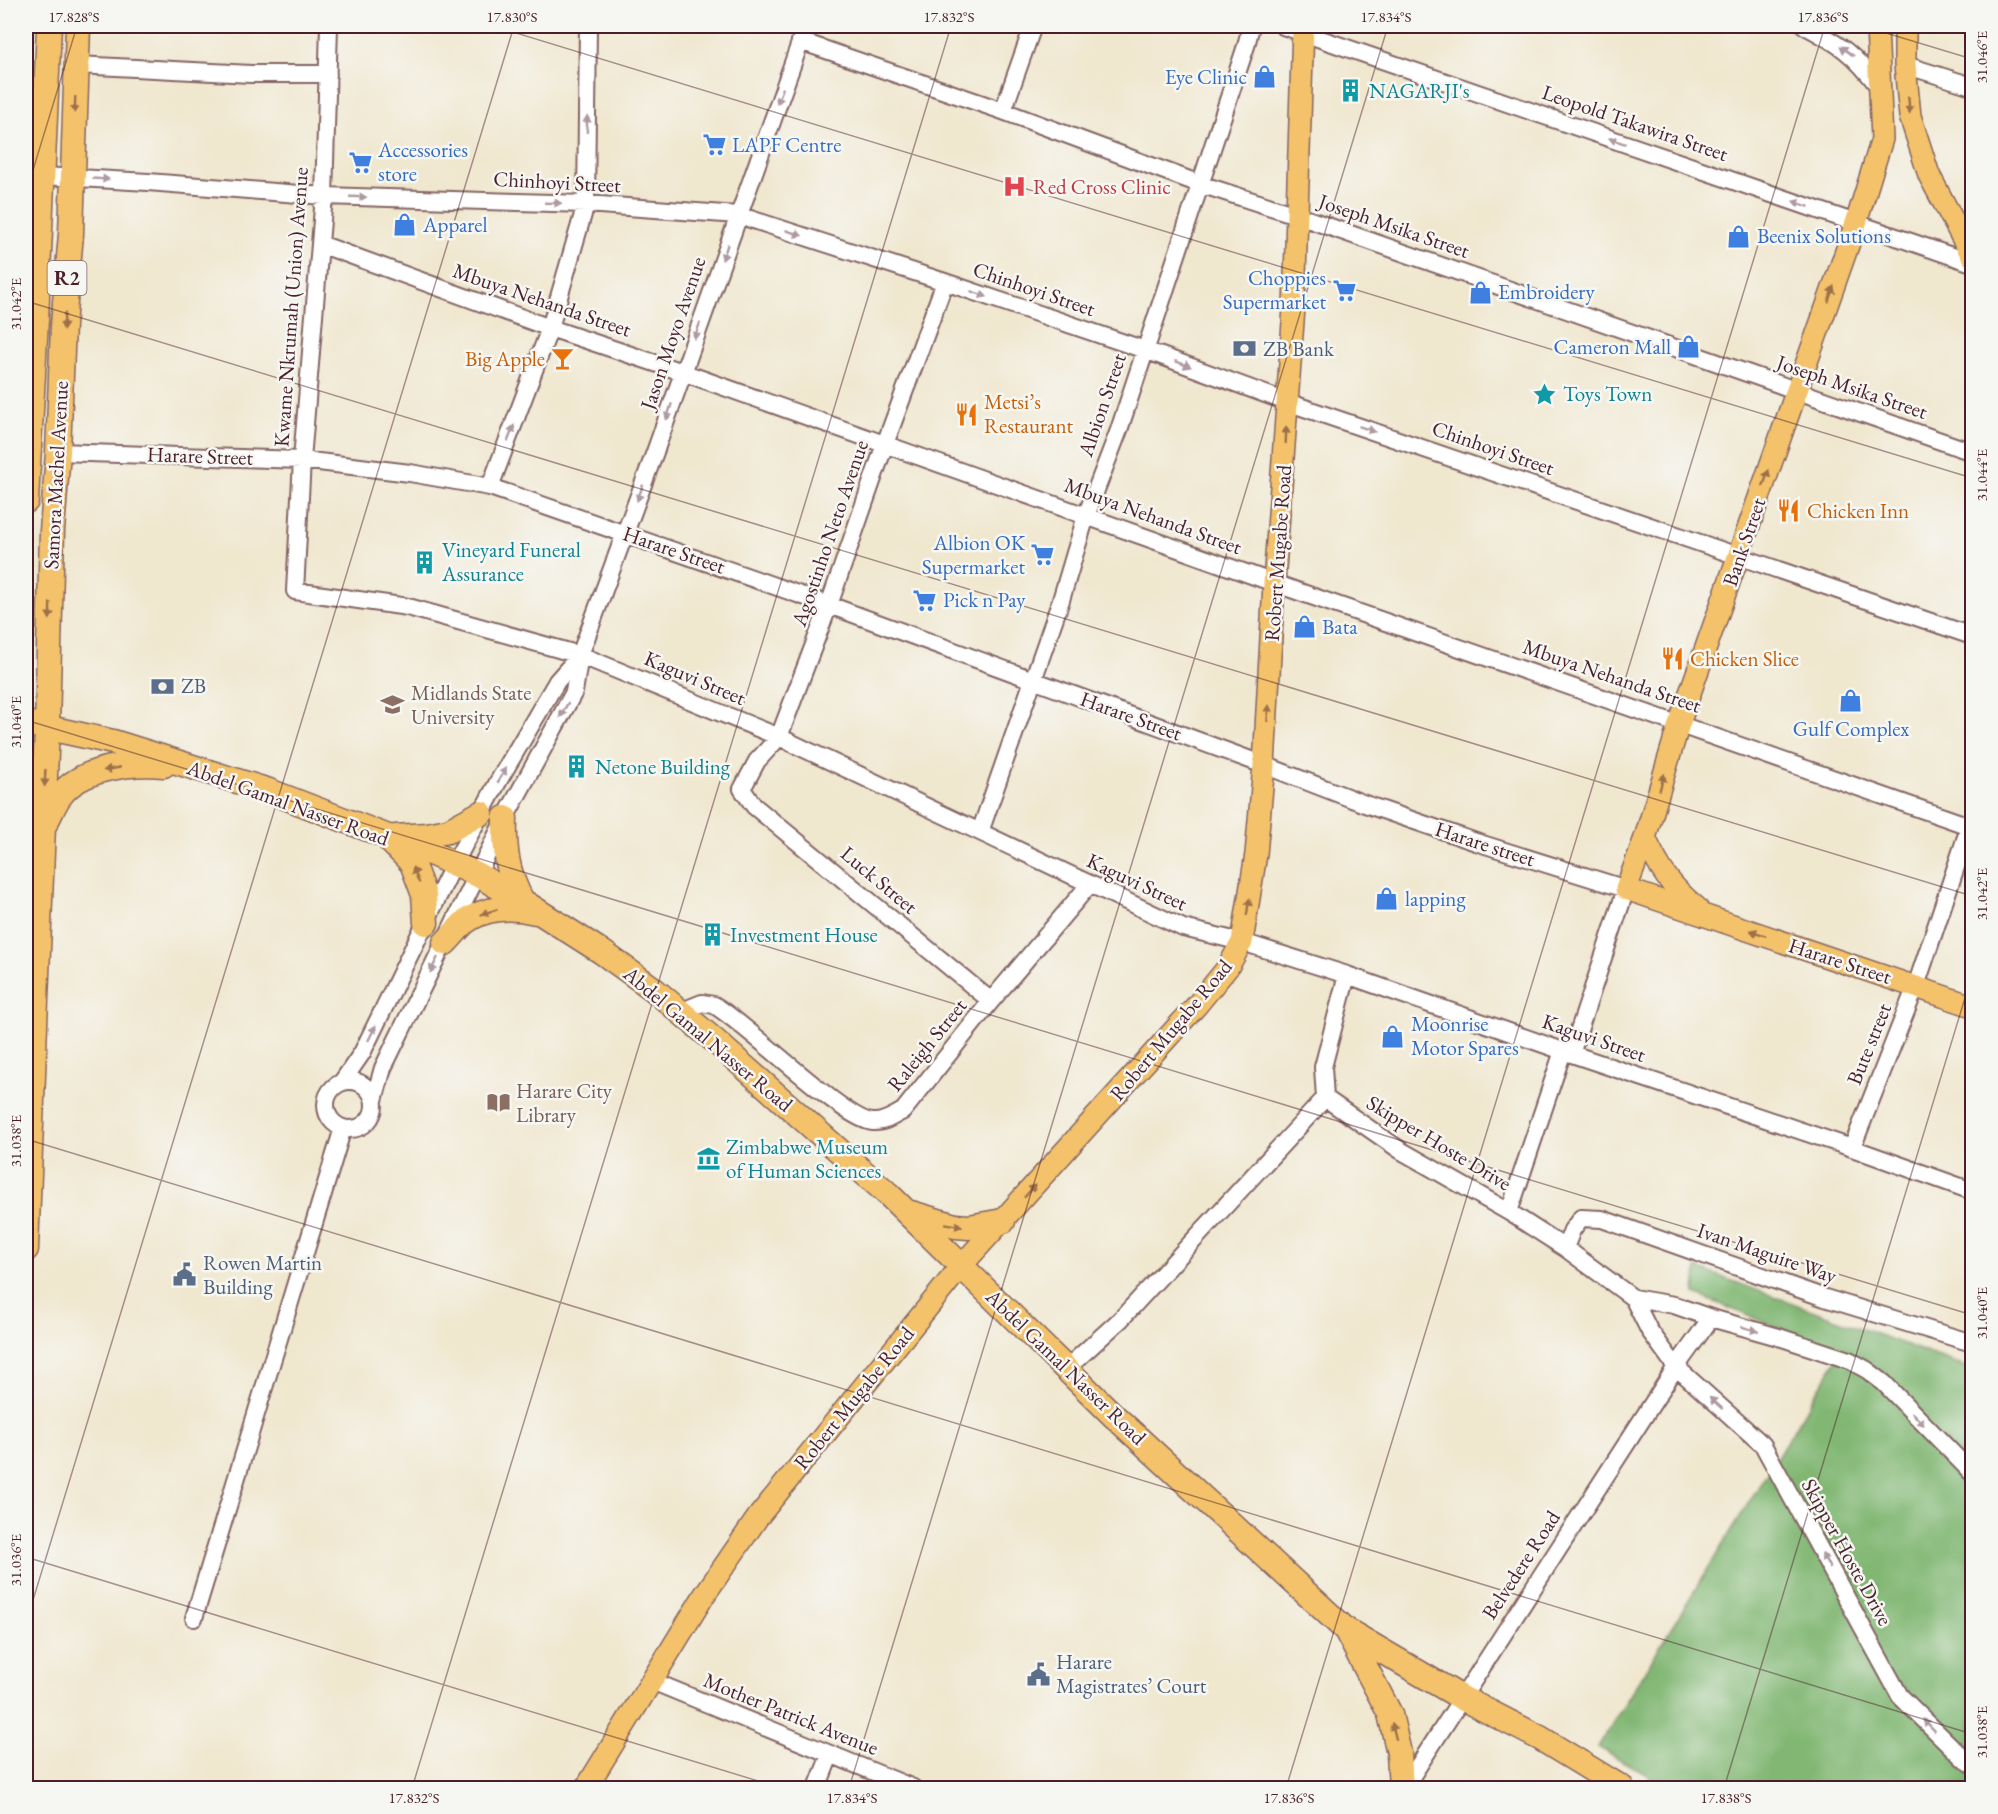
<svg xmlns="http://www.w3.org/2000/svg" width="1998" height="1814" viewBox="0 0 1998 1814" font-family="'EB Garamond',serif">
<rect width="100%" height="100%" fill="#f6f6f2"/>
<filter id="ink" filterUnits="userSpaceOnUse"><feTurbulence type="fractalNoise" baseFrequency=".0167" numOctaves="2"/><feDisplacementMap in="SourceGraphic" scale="12" xChannelSelector="R" yChannelSelector="G"/><feConvolveMatrix kernelMatrix="1 2 1 2 8 2 1 2 1" color-interpolation-filters="sRGB"/></filter>
<filter id="wash" filterUnits="userSpaceOnUse"><feTurbulence type="fractalNoise" baseFrequency=".008" numOctaves="4" result="noise"/><feDisplacementMap in="SourceGraphic" scale="24" xChannelSelector="R" yChannelSelector="G"/><feGaussianBlur stdDeviation="1.35" result="paint"/><feColorMatrix in="noise" values="0 0 0 0 0 0 0 0 0 0 0 0 0 0 0 0 0 1.4 0 .05"/><feComposite in="paint" operator="in"/></filter>
<g filter="url(#wash)">
<rect width="100%" height="100%" fill="#f0e7cf"/>
<path fill="#81b773" stroke="#666b4f" stroke-width="1.5" d="M1697 1268 1972 1369V1788H1670L1598 1747 1841 1353 1695 1294Z"/>
</g>
<g filter="url(#ink)">
<g fill="none" stroke-linecap="round" stroke-linejoin="round">
<defs>
<path id="minor" d="M329 26 324 196 302 460 295 591 408 607 580 655 779 737 1183 928 1242 942 1347 975 1563 1051 1852 1148 1972 1191
M1283 26 1972 263
M1805 26C1841 45 1854 54 1879 87
M800 41 1003 111 1200 184 1296 215 1972 452
M77 65 251 74H328
M1905 65 1972 86
M1003 111 1033 26
M43 176 148 182 324 196 586 204 738 215 945 282 1145 350 1287 402 1972 636
M320 244 550 328 682 372 1274 583 1972 827
M945 282 885 444 829 605 779 737 757 761 742 789 754 806 991 1001
M58 452 302 460 410 473 490 487 829 605 1264 765 1365 804 1476 842 1626 889 1571 1054
M490 487 550 328 586 204 588 26
M980 832 1061 600 1086 516 1119 430 1246 46 1251 26
M1347 975 1323 1067 1325 1098 1400 1150 1509 1212 1565 1248 1633 1298 1649 1330 1676 1367 1763 1445 1900 1696 1963 1758 1972 1764
M680 1012 702 1003 714 1005C747 1024 845 1121 873 1122 884 1123 893 1116 903 1111L991 1001 1089 885
M326 1105a24 24 0 1 1 48 0a24 24 0 1 1-48 0Z
M342 1082 362 1053 454 864 499 780 557 681 580 655
M374 1100 383 1068 505 818 574 692 580 655 655 452 806 26
M1852 1148 1916 986 1972 819
M1509 1212 1563 1051
M1565 1248 1572 1230 1581 1218 1602 1219 1825 1298 1972 1343
M1633 1298 1674 1305 1711 1318
M1066 1369 1121 1319 1325 1098
M194 1618 343 1128
M652 1681 913 1788
M817 1788 830 1755
M1404 1788 1676 1367 1711 1318 1782 1338 1849 1360 1867 1370 1884 1383 1972 1473"/>
<path id="major" d="M1877 26 1882 139 1856 223 1679 724 1645 838 1626 889 1972 1006
M1905 26V65L1910 116 1929 175 1972 256
M1645 838C1660 870 1670 886 1697 908
M586 1788 705 1594 758 1517 962 1265 1197 1005 1228 967 1242 942 1256 854 1264 765 1274 583 1294 308 1303 26"/>
<path id="highway" d="M26 501 36 320 49 26
M26 723 113 742 269 791 435 855 478 875 522 901 602 952 652 988 715 1041 888 1194 1114 1416 1346 1630 1462 1698 1540 1738 1622 1788
M505 818C504 849 507 873 522 901
M46 822C51 813 54 804 60 796 80 768 131 762 164 765
M395 837 427 835 448 831 481 813
M390 841 412 863 424 895 426 923
M445 943C452 936 458 928 465 922 485 907 512 906 535 912
M911 1213 955 1226 969 1227 1003 1221
M26 1249 47 727 52 531 58 452 63 325 71 234 78 26
M1347 1632 1390 1714 1399 1753 1401 1788"/>
</defs>
<use href="#minor" stroke="#846564" stroke-width="20"/>
<use href="#major" stroke="#846564" stroke-width="24"/>
<use href="#highway" stroke="#846564" stroke-width="27"/>
<use href="#minor" stroke="#fff" stroke-width="16"/>
<use href="#major" stroke="#f3c26a" stroke-width="21"/>
<use href="#highway" stroke="#f3c26a" stroke-width="24"/>
</g>
<defs><path id="oneway-solid" d="M-6-.8H1V-3.2L6.5 0L1 3.2V.8H-6Z" transform="scale(1.5)"/></defs>
<g fill="#ae9aa0">
<use href="#oneway-solid" transform="translate(1847 51) rotate(-143)"/>
<use href="#oneway-solid" transform="translate(780 96) rotate(110)"/>
<use href="#oneway-solid" transform="translate(587 124) rotate(-89)"/>
<use href="#oneway-solid" transform="translate(1617 141) rotate(-161)"/>
<use href="#oneway-solid" transform="translate(101 179) rotate(3)"/>
<use href="#oneway-solid" transform="translate(358 197) rotate(2)"/>
<use href="#oneway-solid" transform="translate(553 203) rotate(2)"/>
<use href="#oneway-solid" transform="translate(1801 204) rotate(-161)"/>
<use href="#oneway-solid" transform="translate(794 233) rotate(18)"/>
<use href="#oneway-solid" transform="translate(725 252) rotate(109)"/>
<use href="#oneway-solid" transform="translate(979 294) rotate(19)"/>
<use href="#oneway-solid" transform="translate(697 331) rotate(110)"/>
<use href="#oneway-solid" transform="translate(1183 364) rotate(20)"/>
<use href="#oneway-solid" transform="translate(669 412) rotate(108)"/>
<use href="#oneway-solid" transform="translate(1367 429) rotate(19)"/>
<use href="#oneway-solid" transform="translate(511 433) rotate(-69)"/>
<use href="#oneway-solid" transform="translate(640 493) rotate(110)"/>
<use href="#oneway-solid" transform="translate(564 710) rotate(119)"/>
<use href="#oneway-solid" transform="translate(502 775) rotate(-60)"/>
<use href="#oneway-solid" transform="translate(434 965) rotate(116)"/>
<use href="#oneway-solid" transform="translate(372 1033) rotate(-64)"/>
<use href="#oneway-solid" transform="translate(1750 1329) rotate(15)"/>
<use href="#oneway-solid" transform="translate(1716 1403) rotate(-138)"/>
<use href="#oneway-solid" transform="translate(1918 1419) rotate(46)"/>
<use href="#oneway-solid" transform="translate(1826 1561) rotate(-119)"/>
<use href="#oneway-solid" transform="translate(1929 1725) rotate(-135)"/>
</g>
<g fill="#9e704a">
<use href="#oneway-solid" transform="translate(75 105) rotate(92)"/>
<use href="#oneway-solid" transform="translate(1909 105) rotate(85)"/>
<use href="#oneway-solid" transform="translate(1831 294) rotate(-71)"/>
<use href="#oneway-solid" transform="translate(64 321) rotate(94)"/>
<use href="#oneway-solid" transform="translate(1286 435) rotate(-88)"/>
<use href="#oneway-solid" transform="translate(1766 478) rotate(-71)"/>
<use href="#oneway-solid" transform="translate(50 611) rotate(91)"/>
<use href="#oneway-solid" transform="translate(1268 713) rotate(-86)"/>
<use href="#oneway-solid" transform="translate(112 769) rotate(169)"/>
<use href="#oneway-solid" transform="translate(45 778) rotate(93)"/>
<use href="#oneway-solid" transform="translate(1662 782) rotate(-74)"/>
<use href="#oneway-solid" transform="translate(416 875) rotate(-112)"/>
<use href="#oneway-solid" transform="translate(1248 907) rotate(-81)"/>
<use href="#oneway-solid" transform="translate(489 912) rotate(162)"/>
<use href="#oneway-solid" transform="translate(1758 933) rotate(-161)"/>
<use href="#oneway-solid" transform="translate(1030 1191) rotate(-48)"/>
<use href="#oneway-solid" transform="translate(954 1225) rotate(10)"/>
<use href="#oneway-solid" transform="translate(1394 1731) rotate(-104)"/>
</g>
</g>
<path fill="none" stroke="#4a1f2b" stroke-width="1.5" stroke-opacity="0.45" d="M493 26 1972 478M1863 26 1972 59M26 193 77 26M26 301 1972 896M26 720 1972 1315M26 1139 1972 1734M26 1557 781 1788M26 1623 514 26M412 1788 951 26M849 1788 1388 26M1286 1788 1825 26M1724 1788 1972 975"/>
<defs>
<symbol id="shop-bare" viewBox="-9 -9 18 18"><path d="M-5-2.5h2.3a2.7 3.5 0 0 1 5.4 0H5L5.5 6h-11ZM-1.5-2.5h3a1.5 2.3 0 0 0-3 0Z" fill="#3f7fe0" stroke="#f6f6f2" stroke-width="2.5" paint-order="stroke"/></symbol>
<symbol id="building-bare" viewBox="-9 -9 18 18"><path d="M-4-6H4V6H1V3H-1V6H-4ZM-2.5-4.3h1.7v1.8h-1.7ZM.8-4.3h1.7v1.8H.8ZM-2.5-1h1.7V.8h-1.7ZM.8-1h1.7V.8H.8Z" fill="#0f9aa8" stroke="#f6f6f2" stroke-width="2.5" paint-order="stroke"/></symbol>
<symbol id="supermarket-bare" viewBox="-9 -9 18 18"><path d="M-6-5.5h2.5l.6 2H6L4.5 2H-2.5L-4.4-4H-6ZM-1.5 3.2a1.3 1.3 0 1 0 .1 0ZM3 3.2a1.3 1.3 0 1 0 .1 0Z" fill="#3f7fe0" stroke="#f6f6f2" stroke-width="2.5" paint-order="stroke"/></symbol>
<symbol id="hospital-bare" viewBox="-9 -9 18 18"><path d="M-5-5h3v3.5h4V-5h3V5h-3V1.5h-4V5h-3Z" fill="#e0444e" stroke="#f6f6f2" stroke-width="2.5" paint-order="stroke"/></symbol>
<symbol id="bank-bare" viewBox="-9 -9 18 18"><path d="M-6-4H6V4H-6ZM0-2.3a2.3 2.3 0 1 0 0 4.6a2.3 2.3 0 1 0 0-4.6Z" fill="#5c6f8a" stroke="#f6f6f2" stroke-width="2.5" paint-order="stroke"/></symbol>
<symbol id="bar-bare" viewBox="-9 -9 18 18"><path d="M-6-5H6L.8 .8V4.5H3.5V6h-7V4.5H-.8V.8Z" fill="#e8710a" stroke="#f6f6f2" stroke-width="2.5" paint-order="stroke"/></symbol>
<symbol id="sight-bare" viewBox="-9 -9 18 18"><path d="M0-6L1.8-2.2L6-1.7L2.9 1.2L3.7 5.4L0 3.3L-3.7 5.4L-2.9 1.2L-6-1.7L-1.8-2.2Z" fill="#0f9aa8" stroke="#f6f6f2" stroke-width="2.5" paint-order="stroke"/></symbol>
<symbol id="restaurant-bare" viewBox="-9 -9 18 18"><path d="M-5-6h1v4h1v-4h1v4h1v-4h1v5L-1.5 .5V6h-2V.5L-5-1ZM5-6V6H3V1.5H1.5Q1.5-4 5-6Z" fill="#e8710a" stroke="#f6f6f2" stroke-width="2.5" paint-order="stroke"/></symbol>
<symbol id="university-bare" viewBox="-9 -9 18 18"><path d="M0-5L7-2L0 1L-7-2ZM-4 1L0 2.5L4 1V4Q0 6-4 4Z" fill="#8d6e63" stroke="#f6f6f2" stroke-width="2.5" paint-order="stroke"/></symbol>
<symbol id="library-bare" viewBox="-9 -9 18 18"><path d="M-6-4Q-3-5.5-.7-3.5V5Q-3 3-6 4ZM6-4Q3-5.5 .7-3.5V5Q3 3 6 4Z" fill="#8d6e63" stroke="#f6f6f2" stroke-width="2.5" paint-order="stroke"/></symbol>
<symbol id="museum-bare" viewBox="-9 -9 18 18"><path d="M0-6L6-3V-2H-6V-3ZM-5-1h2V3h-2ZM-1-1h2V3h-2ZM3-1h2V3H3ZM-6 4H6V6H-6Z" fill="#0f9aa8" stroke="#f6f6f2" stroke-width="2.5" paint-order="stroke"/></symbol>
<symbol id="civic-bare" viewBox="-9 -9 18 18"><path d="M-.6-6.5H3V-4.5H.6V-3L4-1V1h2V6H-6V1h2V-1L-.6-3ZM-1.2 2.5V6h2.4V2.5Z" fill="#5c6f8a" stroke="#f6f6f2" stroke-width="2.5" paint-order="stroke"/></symbol>
</defs>
<g fill-rule="evenodd">
<use href="#shop-bare" x="1248" y="60" width="33" height="33"/>
<use href="#building-bare" x="1334" y="74" width="33" height="33"/>
<use href="#supermarket-bare" x="698" y="128" width="33" height="33"/>
<use href="#supermarket-bare" x="344" y="146" width="33" height="33"/>
<use href="#hospital-bare" x="998" y="170" width="33" height="33"/>
<use href="#shop-bare" x="388" y="208" width="33" height="33"/>
<use href="#shop-bare" x="1722" y="220" width="33" height="33"/>
<use href="#supermarket-bare" x="1328" y="274" width="33" height="33"/>
<use href="#shop-bare" x="1464" y="276" width="33" height="33"/>
<use href="#shop-bare" x="1672" y="330" width="33" height="33"/>
<use href="#bank-bare" x="1228" y="332" width="33" height="33"/>
<use href="#bar-bare" x="546" y="342" width="33" height="33"/>
<use href="#sight-bare" x="1528" y="378" width="33" height="33"/>
<use href="#restaurant-bare" x="950" y="398" width="33" height="33"/>
<use href="#restaurant-bare" x="1772" y="494" width="33" height="33"/>
<use href="#supermarket-bare" x="1026" y="538" width="33" height="33"/>
<use href="#building-bare" x="408" y="546" width="33" height="33"/>
<use href="#supermarket-bare" x="908" y="584" width="33" height="33"/>
<use href="#shop-bare" x="1288" y="610" width="33" height="33"/>
<use href="#restaurant-bare" x="1656" y="642" width="33" height="33"/>
<use href="#bank-bare" x="146" y="670" width="33" height="33"/>
<use href="#shop-bare" x="1834" y="684" width="33" height="33"/>
<use href="#university-bare" x="376" y="688" width="33" height="33"/>
<use href="#building-bare" x="560" y="750" width="33" height="33"/>
<use href="#shop-bare" x="1370" y="882" width="33" height="33"/>
<use href="#building-bare" x="696" y="918" width="33" height="33"/>
<use href="#shop-bare" x="1376" y="1020" width="33" height="33"/>
<use href="#library-bare" x="482" y="1086" width="33" height="33"/>
<use href="#museum-bare" x="692" y="1142" width="33" height="33"/>
<use href="#civic-bare" x="168" y="1258" width="33" height="33"/>
<use href="#civic-bare" x="1022" y="1658" width="33" height="33"/>
</g>
<g text-anchor="middle" stroke-width="5" stroke-linejoin="round" paint-order="stroke">
<rect fill="#f6f6f2" stroke="#7e6067" stroke-width="1.5" x="47.5" y="261" width="39" height="34" rx="4.5"/>
<g font-size="20" font-weight="bold" fill="#4a1f2b">
<text x="67" y="285">R2</text>
</g>
<g font-size="21" fill="#366cbe" stroke="#f6f6f2" text-anchor="start">
<text x="1247" y="84" text-anchor="end">Eye Clinic</text>
<text x="732" y="152">LAPF Centre</text>
<text x="378" y="157">Accessories<tspan x="378" dy="24">store</tspan></text>
<text x="423" y="232">Apparel</text>
<text x="1757" y="243">Beenix Solutions</text>
<text x="1326" y="285" text-anchor="end">Choppies<tspan x="1326" dy="24">Supermarket</tspan></text>
<text x="1498" y="299">Embroidery</text>
<text x="1671" y="354" text-anchor="end">Cameron Mall</text>
<text x="1025" y="550" text-anchor="end">Albion OK<tspan x="1025" dy="24">Supermarket</tspan></text>
<text x="943" y="607">Pick n Pay</text>
<text x="1322" y="634">Bata</text>
<text x="1851" y="736" text-anchor="middle">Gulf Complex</text>
<text x="1405" y="906">lapping</text>
<text x="1411" y="1031">Moonrise<tspan x="1411" dy="24">Motor Spares</tspan></text>
</g>
<g font-size="21" fill="#0d838f" stroke="#f6f6f2" text-anchor="start">
<text x="1369" y="98">NAGARJI's</text>
<text x="1563" y="401">Toys Town</text>
<text x="442" y="557">Vineyard Funeral<tspan x="442" dy="24">Assurance</tspan></text>
<text x="595" y="774">Netone Building</text>
<text x="730" y="942">Investment House</text>
<text x="726" y="1154">Zimbabwe Museum<tspan x="726" dy="24">of Human Sciences</tspan></text>
</g>
<g font-size="21" fill="#4a1f2b" stroke="#f6f6f2">
<text transform="translate(1635 123) rotate(19)" y="7">Leopold Takawira Street</text>
<text transform="translate(557 182) rotate(3)" y="7">Chinhoyi Street</text>
<text transform="translate(1394 226) rotate(19)" y="7">Joseph Msika Street</text>
<text transform="translate(1034 289) rotate(19)" y="7">Chinhoyi Street</text>
<text transform="translate(542 300) rotate(19)" y="7">Mbuya Nehanda Street</text>
<text transform="translate(291 307) rotate(-86)" y="7">Kwame Nkrumah (Union) Avenue</text>
<text transform="translate(673 333) rotate(-71)" y="7">Jason Moyo Avenue</text>
<text transform="translate(1852 387) rotate(19)" y="7">Joseph Msika Street</text>
<text transform="translate(1102 405) rotate(-71)" y="7">Albion Street</text>
<text transform="translate(1493 448) rotate(19)" y="7">Chinhoyi Street</text>
<text transform="translate(200 456) rotate(2)" y="7">Harare Street</text>
<text transform="translate(56 475) rotate(-87)" y="7">Samora Machel Avenue</text>
<text transform="translate(1153 516) rotate(20)" y="7">Mbuya Nehanda Street</text>
<text transform="translate(830 533) rotate(-71)" y="7">Agostinho Neto Avenue</text>
<text transform="translate(1744 542) rotate(-71)" y="7">Bank Street</text>
<text transform="translate(674 550) rotate(19)" y="7">Harare Street</text>
<text transform="translate(1278 553) rotate(-86)" y="7">Robert Mugabe Road</text>
<text transform="translate(1612 676) rotate(19)" y="7">Mbuya Nehanda Street</text>
<text transform="translate(695 678) rotate(23)" y="7">Kaguvi Street</text>
<text transform="translate(1131 716) rotate(20)" y="7">Harare Street</text>
<text transform="translate(288 803) rotate(20)" y="7">Abdel Gamal Nasser Road</text>
<text transform="translate(1485 844) rotate(18)" y="7">Harare street</text>
<text transform="translate(879 880) rotate(40)" y="7">Luck Street</text>
<text transform="translate(1137 882) rotate(25)" y="7">Kaguvi Street</text>
<text transform="translate(1840 961) rotate(18)" y="7">Harare Street</text>
<text transform="translate(1171 1030) rotate(-50)" y="7">Robert Mugabe Road</text>
<text transform="translate(1594 1038) rotate(19)" y="7">Kaguvi Street</text>
<text transform="translate(708 1039) rotate(40)" y="7">Abdel Gamal Nasser Road</text>
<text transform="translate(1869 1044) rotate(-68)" y="7">Bute street</text>
<text transform="translate(927 1045) rotate(-51)" y="7">Raleigh Street</text>
<text transform="translate(1439 1143) rotate(31)" y="7">Skipper Hoste Drive</text>
<text transform="translate(1767 1253) rotate(19)" y="7">Ivan Maguire Way</text>
<text transform="translate(1066 1367) rotate(44)" y="7">Abdel Gamal Nasser Road</text>
<text transform="translate(854 1398) rotate(-51)" y="7">Robert Mugabe Road</text>
<text transform="translate(1847 1552) rotate(61)" y="7">Skipper Hoste Drive</text>
<text transform="translate(1521 1565) rotate(-57)" y="7">Belvedere Road</text>
<text transform="translate(791 1714) rotate(22)" y="7">Mother Patrick Avenue</text>
</g>
<g font-size="21" fill="#be3a42" stroke="#f6f6f2" text-anchor="start">
<text x="1033" y="194">Red Cross Clinic</text>
</g>
<g font-size="21" fill="#4e5e75" stroke="#f6f6f2" text-anchor="start">
<text x="1263" y="356">ZB Bank</text>
<text x="181" y="693">ZB</text>
<text x="203" y="1270">Rowen Martin<tspan x="203" dy="24">Building</tspan></text>
<text x="1056" y="1669">Harare<tspan x="1056" dy="24">Magistrates’ Court</tspan></text>
</g>
<g font-size="21" fill="#c56008" stroke="#f6f6f2" text-anchor="start">
<text x="545" y="366" text-anchor="end">Big Apple</text>
<text x="984" y="409">Metsi’s<tspan x="984" dy="24">Restaurant</tspan></text>
<text x="1807" y="518">Chicken Inn</text>
<text x="1690" y="666">Chicken Slice</text>
</g>
<g font-size="21" fill="#785e54" stroke="#f6f6f2" text-anchor="start">
<text x="411" y="700">Midlands State<tspan x="411" dy="24">University</tspan></text>
<text x="516" y="1098">Harare City<tspan x="516" dy="24">Library</tspan></text>
</g>
</g>
<rect width="1998" height="1814" fill="none" stroke="#f6f6f2" stroke-width="66"/>
<rect x="33" y="33" width="1932" height="1748" fill="none" stroke="#4a1f2b" stroke-width="2"/>
<g font-size="15" text-anchor="middle" fill="#4a1f2b">
<text x="74" y="22">17.828°S</text>
<text x="512" y="22">17.830°S</text>
<text x="949" y="22">17.832°S</text>
<text x="1386" y="22">17.834°S</text>
<text x="1823" y="22">17.836°S</text>
<text transform="translate(1982 57) rotate(-90)" y="5">31.046°E</text>
<text transform="translate(16 304) rotate(-90)" y="5">31.042°E</text>
<text transform="translate(1982 475) rotate(-90)" y="5">31.044°E</text>
<text transform="translate(16 722) rotate(-90)" y="5">31.040°E</text>
<text transform="translate(1982 894) rotate(-90)" y="5">31.042°E</text>
<text transform="translate(16 1141) rotate(-90)" y="5">31.038°E</text>
<text transform="translate(1982 1313) rotate(-90)" y="5">31.040°E</text>
<text transform="translate(16 1560) rotate(-90)" y="5">31.036°E</text>
<text transform="translate(1982 1732) rotate(-90)" y="5">31.038°E</text>
<text x="414" y="1803">17.832°S</text>
<text x="852" y="1803">17.834°S</text>
<text x="1289" y="1803">17.836°S</text>
<text x="1726" y="1803">17.838°S</text>
</g>
</svg>
